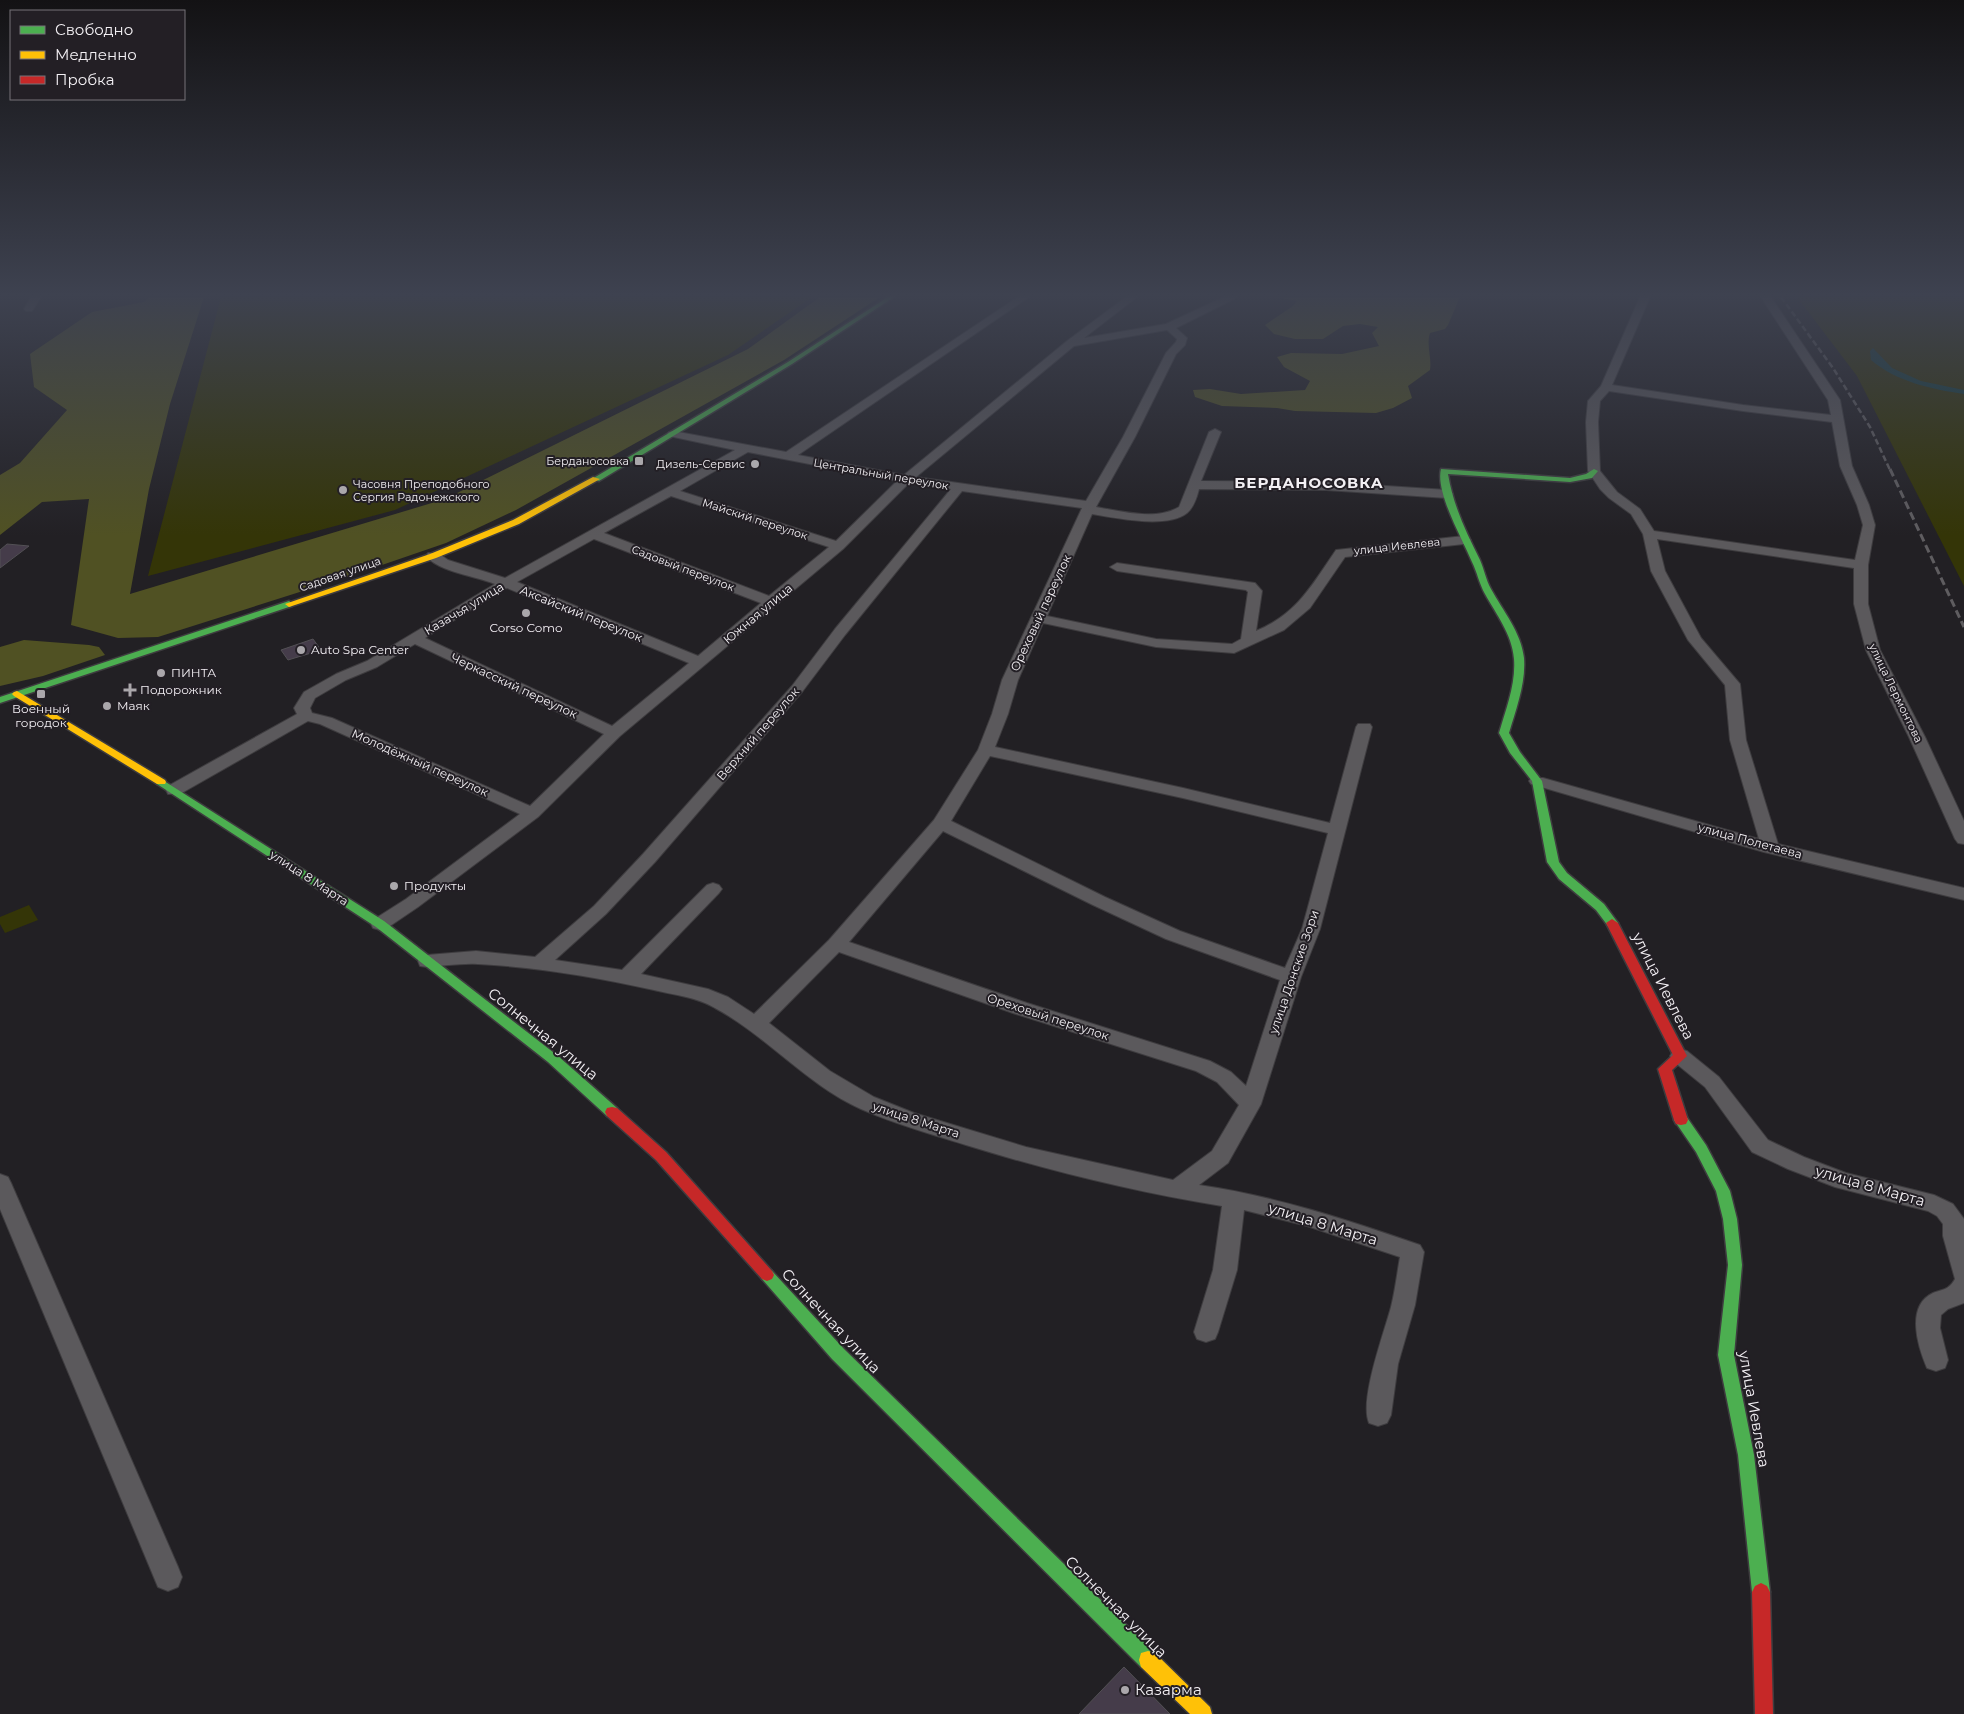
<svg xmlns="http://www.w3.org/2000/svg" width="1964" height="1714" viewBox="0 0 1964 1714" font-family="Montserrat,sans-serif">
<rect width="100%" height="100%" fill="#222024"/>
<path fill="#343507" d="M221 297H812L728 355 395 510 148 576Z
M1797 297H1964V586L1857 376Z
M29 905 38 920 5 933 0 924V917Z"/>
<path fill="#505123" d="M150 297H204L170 404 149 489 130 594 445 499 748 349 820 297H880L784 360 516 510 446 543 347 577 158 637 118 638 71 625 89 499 42 502 0 535V475L20 463 67 410 34 387 30 354 92 312 144 302Z
M1276 297H1460L1448 325 1445 329 1430 333C1426 345 1432 358 1430 370L1408 386 1412 398 1393 408 1376 413 1295 411 1277 408 1222 406 1195 397 1193 390 1210 389 1241 394 1305 390 1310 381 1284 367 1277 357 1291 353 1342 354 1379 346 1372 333 1378 327 1360 324 1343 326 1323 339H1295L1274 334 1265 325 1293 306 1297 301Z
M24 640 89 645 99 647 105 655 43 676 0 686V647Z"/>
<path fill="#164142" d="M1873 348 1892 368 1921 381 1964 390V394C1931 389 1897 382 1871 360L1870 351Z"/>
<path fill="#453c4a" stroke="#525054" d="M7 544 29 546 0 568V550Z
M313 639 321 650 288 660 281 650Z
M1124 1667 1170 1714H1079Z"/>
<g fill="none" stroke-linecap="round" stroke-linejoin="round">
<defs>
<path id="street" d="M31 297H41L32 311H26L24 309Z
M1018 297H1029L798 455 904 475 1067 341 1126 297H1137L1084 338 1166 324 1224 297H1236L1234 299 1176 328 1187 338 1185 345 1176 354 1135 437 1096 507C1120 511 1156 521 1179 507L1209 432 1215 429 1221 432 1201 481 1326 482 1447 490 1453 494 1447 498 1326 490 1199 489C1197 497 1194 507 1187 513 1167 529 1116 518 1092 514L1047 616 1156 639 1232 644 1241 639 1248 592 1246 590 1117 571 1110 567 1117 563 1255 583 1262 591 1256 631C1297 614 1312 585 1336 550L1464 536 1471 540 1464 544 1345 557 1310 608 1284 630 1234 653 1156 647 1043 623 1018 680 1008 714 995 747 1183 788 1330 823 1356 727 1358 724H1370L1372 727 1320 929 1301 977 1261 1104 1228 1163 1199 1185C1275 1196 1348 1220 1420 1245L1424 1252 1415 1305 1398 1364 1391 1415 1387 1423 1378 1426 1369 1423C1359 1400 1384 1333 1391 1307 1395 1291 1397 1274 1400 1257L1307 1226 1244 1210 1237 1270 1218 1332 1215 1339 1206 1342 1197 1339 1194 1332 1213 1270 1222 1206C1135 1192 1050 1171 966 1145 931 1134 895 1124 861 1109 807 1085 767 1036 715 1008 697 997 674 995 654 990 597 977 536 967 478 964 461 963 444 966 427 967L420 966 418 961 420 956 427 955 476 951 535 957 594 906 643 854 792 686 835 629 951 489 909 483 843 549 620 736 538 817 418 907 387 928 380 930 373 928 371 924 373 920 406 899 520 814 320 724 308 721 180 794H168L166 790 168 786 297 714 294 708 304 692 336 674 367 661 495 584C476 576 439 572 426 556L428 553H438L448 560 505 578 735 450 669 436 667 434 669 432 673 431 786 452ZM1167 330 1177 339 1176 342 1166 353 1123 437 1086 501 916 477 1074 346ZM748 452 897 481 836 541 680 491ZM962 491 1082 508 1002 680 992 714 978 750 934 820 829 940 754 1014 728 997 708 989 641 974 719 893 722 889 719 885 713 883 707 885 622 970 555 960 606 914 655 862 802 692 845 635ZM671 496 829 547 769 596 604 533ZM594 539 761 603 698 656 517 582ZM507 588 689 663 612 726 425 638ZM415 644 604 734 530 806 332 718 312 713 310 708 315 698 346 680 377 667ZM990 756 1183 798 1328 833 1302 929 1285 968 1180 931 1105 897 951 821ZM943 831 1093 905 1166 939 1280 980 1246 1086 1231 1072 1210 1061 1027 1003 849 942ZM839 952 1013 1013 1196 1071 1217 1082 1239 1105 1212 1151 1173 1180 1026 1147 914 1113 874 1097 830 1071 769 1023Z
M1640 297H1650L1612 385 1743 405 1831 415 1828 400 1761 297H1771L1840 400 1852 466 1869 505 1875 525 1868 565V604L1880 650 1925 737 1964 821V844L1958 843 1955 839 1909 737 1866 650 1854 604V568L1657 539 1665 571 1701 638 1740 684 1746 740 1778 844 1964 888V900L1764 852 1531 784 1529 781 1531 778H1543L1759 839 1730 740 1725 685 1688 640 1651 571 1643 534 1631 514 1609 498 1600 489 1588 471 1586 422 1588 401 1601 386ZM1609 391 1743 411 1832 422 1840 466 1857 505 1863 525 1855 560 1654 531 1640 509 1617 492 1600 471 1598 422 1600 401Z
M1680 1049 1687 1051 1719 1077 1768 1140 1804 1157 1846 1173 1934 1195 1953 1204 1964 1219V1303L1948 1309 1941 1315 1940 1328 1948 1360 1945 1368 1936 1371 1927 1368C1918 1347 1905 1306 1933 1293 1943 1289 1949 1290 1955 1279L1943 1236V1224L1937 1216 1928 1211 1835 1187 1788 1169 1752 1152 1705 1087 1673 1061 1670 1056 1673 1051Z
M0 1174 8 1177 11 1183 178 1567 182 1577 178 1587 168 1591 158 1587 0 1209Z"/>
<path id="fast" d="M888 297H894L792 364 599 481 592 479 788 362Z
M1441 469 1570 478 1586 474 1594 469 1598 471 1592 478 1570 482 1448 474C1453 505 1466 532 1480 560 1484 569 1486 580 1491 589 1503 611 1521 632 1524 658 1526 683 1516 709 1509 733L1520 752 1542 781 1559 862 1567 873 1604 904 1618 923 1616 926H1608L1596 910 1559 879 1547 862 1532 781 1510 753 1499 733C1506 709 1516 684 1514 659 1512 634 1496 614 1485 594 1479 583 1477 572 1472 562 1463 540 1435 492 1441 469Z
M289 601 293 604 292 606 0 703V697Z
M161 779 384 921 558 1056 617 1108 619 1112 617 1116 612 1117 607 1116 548 1062 376 927 157 784 156 782Z
M1681 1115 1686 1116 1706 1145 1730 1191 1737 1219 1742 1265 1734 1355 1754 1455 1770 1592 1767 1598 1761 1601 1755 1598 1752 1592 1738 1455 1718 1355 1728 1265 1723 1219 1716 1191 1696 1152 1674 1120 1676 1116Z
M767 1269 772 1271 844 1349 1155 1653 1157 1660 1155 1667 1148 1669 1141 1667 832 1359 762 1279 760 1275 762 1271Z"/>
<path id="slow" d="M593 477 600 479 519 524 436 558 289 607 285 604 430 554 513 520Z
M17 691 165 780 166 782 165 784H157L14 696 12 694 14 692Z
M1148 1651 1155 1653 1210 1707 1212 1714H1190L1141 1667 1139 1660 1141 1653Z"/>
<path id="jam" d="M1612 919 1618 923 1687 1056 1672 1070 1688 1120 1686 1124 1681 1125 1676 1124 1674 1120 1658 1069 1673 1055 1606 923Z
M612 1107 617 1108 666 1152 772 1271 774 1275 772 1279 767 1281 762 1279 656 1160 607 1116 605 1112 607 1108Z
M1761 1583 1767 1586 1770 1592 1773 1714H1755L1752 1592 1755 1586Z"/>
</defs>
<use href="#street" stroke="#3e3c3f" stroke-width="2"/>
<use href="#fast" stroke="#3e3c3f" stroke-width="3"/>
<use href="#slow" stroke="#3e3c3f" stroke-width="3"/>
<use href="#jam" stroke="#3e3c3f" stroke-width="3"/>
<use href="#street" fill="#5b595c" fill-rule="evenodd"/>
<use href="#fast" fill="#4caf50" fill-rule="evenodd"/>
<use href="#slow" fill="#ffc107" fill-rule="evenodd"/>
<use href="#jam" fill="#c62828" fill-rule="evenodd"/>
<path stroke="#5f5d60" stroke-width="2.5" stroke-dasharray="6 3" stroke-linecap="butt" d="M1781 297 1833 368 1870 427 1890 470"/>
<path stroke="#5f5d60" stroke-width="3" stroke-dasharray="8 4" stroke-linecap="butt" d="M1890 469 1964 627"/>
</g>
<linearGradient id="sky" x2="0" y2="1"><stop stop-color="#131214"/><stop offset="0.55" stop-color="#3e4250"/><stop offset="1" stop-color="#3e4250" stop-opacity="0"/></linearGradient>
<rect width="1964" height="536" fill="url(#sky)"/>
<g fill="#aaa7ab" stroke="#231f25" stroke-width="2">
<rect x="634" y="456" width="10" height="10" rx="2.5"/>
<circle cx="755" cy="464" r="5"/>
<circle cx="343" cy="490" r="5"/>
<circle cx="526" cy="613" r="5"/>
<circle cx="301" cy="650" r="5"/>
<circle cx="161" cy="673" r="5"/>
<path d="M127.5 682.5h5v5h5v5h-5v5h-5v-5h-5v-5h5z"/>
<rect x="36" y="689" width="10" height="10" rx="2.5"/>
<circle cx="107" cy="706" r="5"/>
<circle cx="394" cy="886" r="5"/>
<circle cx="1125" cy="1690" r="5"/>
</g>
<g text-anchor="middle" stroke-width="4" stroke-linejoin="round" paint-order="stroke">
<g font-size="11" fill="#f3f0f4" stroke="#231f25" text-anchor="end">
<text x="629" y="465">Берданосовка</text>
<text x="745" y="468">Дизель-Сервис</text>
<text x="353" y="488" text-anchor="start">Часовня Преподобного<tspan x="353" dy="13">Сергия Радонежского</tspan></text>
</g>
<g font-size="11" fill="#f3f0f4" stroke="#231f25">
<text transform="translate(881 474) rotate(10)" y="4">Центральный переулок</text>
<text transform="translate(755 519) rotate(18)" y="4">Майский переулок</text>
<text transform="translate(1397 546) rotate(-6)" y="4">улица Иевлева</text>
<text transform="translate(683 568) rotate(21)" y="4">Садовый переулок</text>
<text transform="translate(340 574) rotate(-19)" y="4">Садовая улица</text>
<text transform="translate(1896 693) rotate(64)" y="4">улица Лермонтова</text>
</g>
<g font-size="12" fill="#f3f0f4" stroke="#231f25">
<text transform="translate(464 609) rotate(-31)" y="4">Казачья улица</text>
<text transform="translate(1041 613) rotate(-65)" y="4">Ореховый переулок</text>
<text transform="translate(581 614) rotate(22)" y="4">Аксайский переулок</text>
<text transform="translate(758 614) rotate(-40)" y="4">Южная улица</text>
<text transform="translate(514 686) rotate(25)" y="4">Черкасский переулок</text>
<text transform="translate(758 734) rotate(-49)" y="4">Верхний переулок</text>
<text transform="translate(420 763) rotate(24)" y="4">Молодёжный переулок</text>
<text transform="translate(1750 841) rotate(15)" y="4">улица Полетаева</text>
<text transform="translate(309 878) rotate(33)" y="4">улица 8 Марта</text>
<text transform="translate(1294 972) rotate(-71)" y="4">улица Донские Зори</text>
<text transform="translate(1048 1017) rotate(18)" y="4">Ореховый переулок</text>
<text transform="translate(916 1120) rotate(18)" y="4">улица 8 Марта</text>
</g>
<g font-size="12" fill="#f3f0f4" stroke="#231f25" text-anchor="start">
<text x="526" y="632" text-anchor="middle">Corso Como</text>
<text x="311" y="654">Auto Spa Center</text>
<text x="171" y="677">ПИНТА</text>
<text x="140" y="694">Подорожник</text>
<text x="117" y="710">Маяк</text>
<text x="41" y="713" text-anchor="middle">Военный<tspan x="41" dy="14">городок</tspan></text>
<text x="404" y="890">Продукты</text>
</g>
<g font-size="15" font-weight="bold" letter-spacing="1" fill="#f3f0f4" stroke="#231f25">
<text x="1309" y="488">БЕРДАНОСОВКА</text>
</g>
<g font-size="15" fill="#f3f0f4" stroke="#231f25">
<text transform="translate(1663 986) rotate(63)" y="5">улица Иевлева</text>
<text transform="translate(543 1034) rotate(39)" y="5">Солнечная улица</text>
<text transform="translate(1870 1186) rotate(16)" y="5">улица 8 Марта</text>
<text transform="translate(1323 1224) rotate(17)" y="5">улица 8 Марта</text>
<text transform="translate(831 1321) rotate(47)" y="5">Солнечная улица</text>
<text transform="translate(1754 1409) rotate(80)" y="5">улица Иевлева</text>
<text transform="translate(1116 1607) rotate(45)" y="5">Солнечная улица</text>
</g>
<g font-size="15" fill="#f3f0f4" stroke="#231f25" text-anchor="start">
<text x="1135" y="1695">Казарма</text>
</g>
</g>
<rect x="10" y="10" width="175" height="90" fill="#231f25" stroke="#767378"/>
<rect x="20" y="26" width="25" height="8" fill="#4caf50" stroke="#767378"/>
<text x="55" y="35" font-size="15" fill="#f3f0f4">Свободно</text>
<rect x="20" y="51" width="25" height="8" fill="#ffc107" stroke="#767378"/>
<text x="55" y="60" font-size="15" fill="#f3f0f4">Медленно</text>
<rect x="20" y="76" width="25" height="8" fill="#c62828" stroke="#767378"/>
<text x="55" y="85" font-size="15" fill="#f3f0f4">Пробка</text>
</svg>
